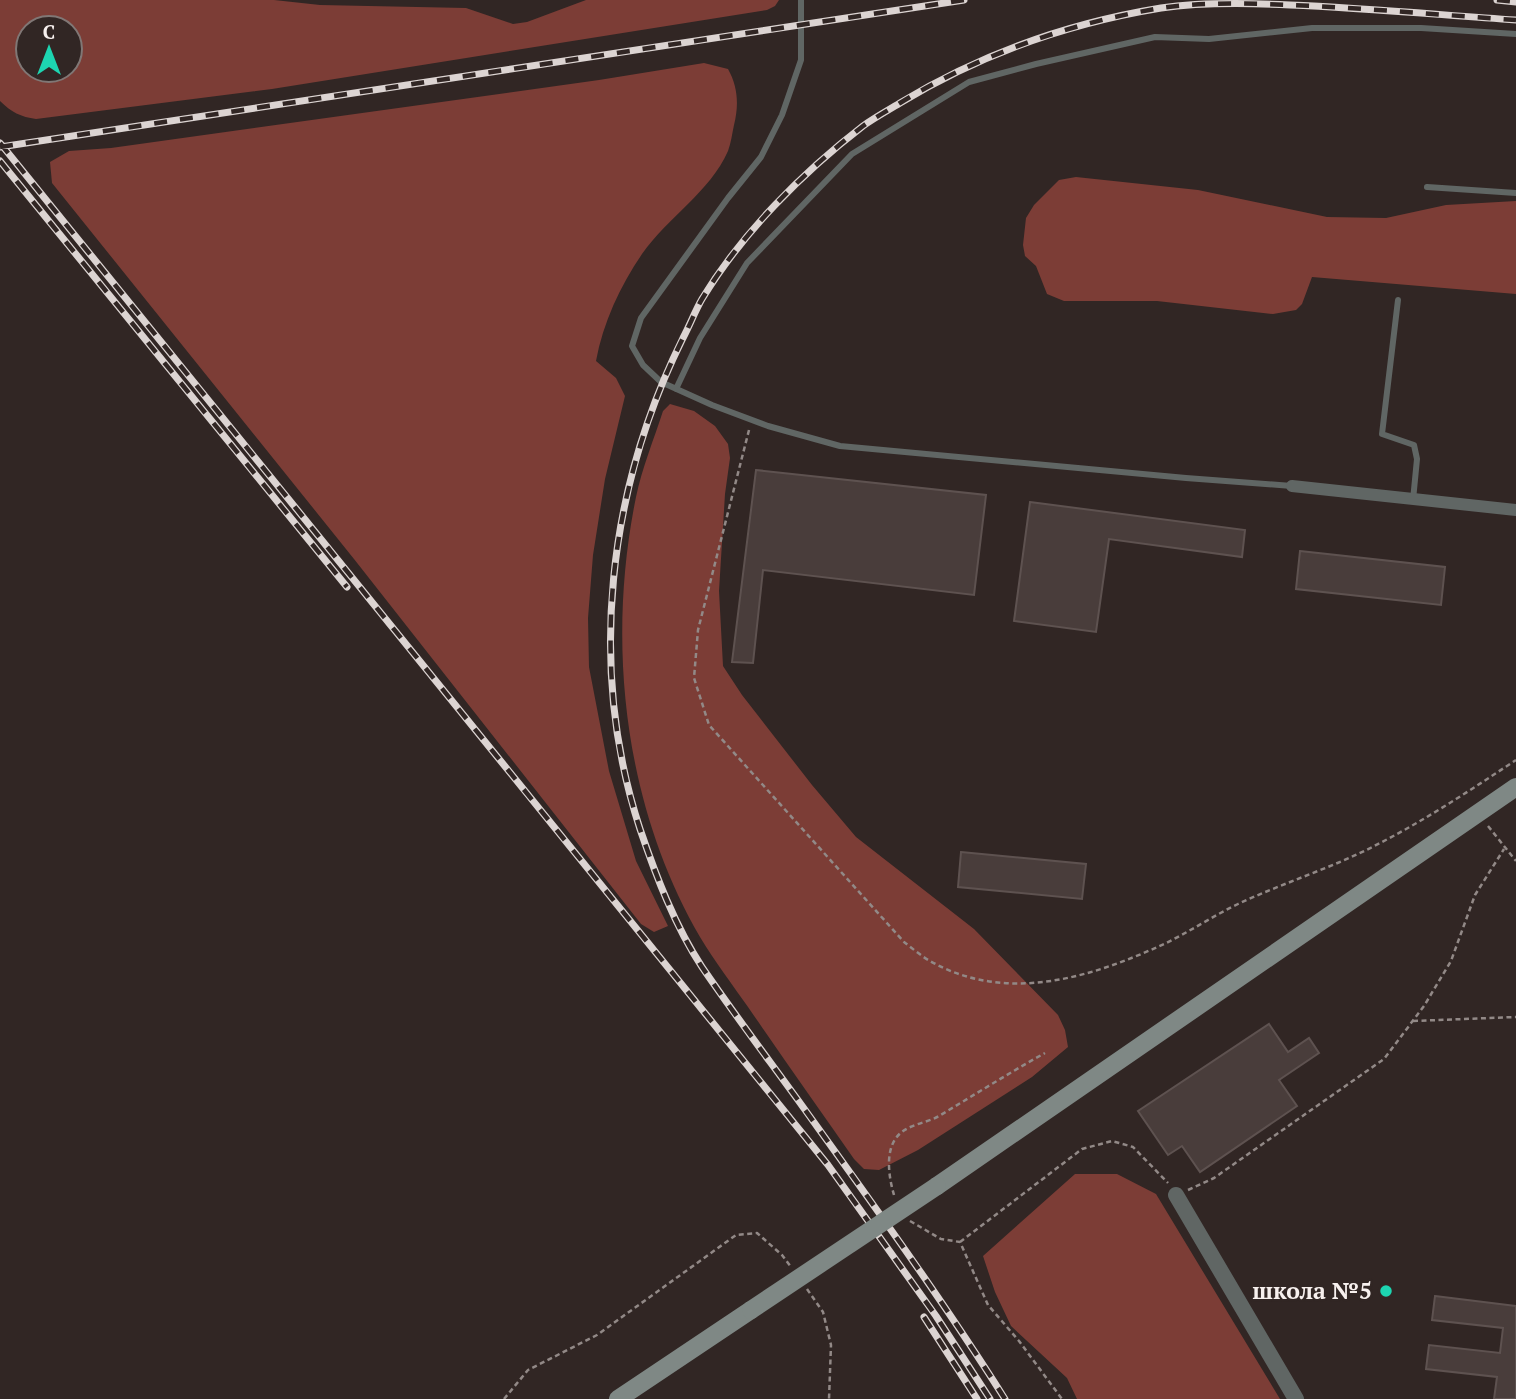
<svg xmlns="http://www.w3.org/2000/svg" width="1516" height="1399" viewBox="0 0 1516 1399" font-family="'PT Serif',serif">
<rect width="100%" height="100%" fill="#312624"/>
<path fill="#7c3d36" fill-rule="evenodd" d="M0 0H274L320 5 466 8 513 24 527 22 586 0H779L775 6 767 10 272 89 36 119C21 117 11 112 0 101ZM28 28H70V70H28Z
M704 63 728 69C738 87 739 105 734 125 732 134 731 143 728 151 710 192 668 217 642 254 620 286 603 323 596 361L616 378 625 396 605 479 593 555 588 618 589 667 609 771 636 861 668 926 654 932 641 924 354 559 52 183 50 162 69 151 111 148 599 80Z
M1076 177 1198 190 1327 217 1386 218 1446 205 1516 201V294L1312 277 1302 304 1296 310 1273 314 1157 301H1064L1047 294 1036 266 1025 256 1023 245 1026 218 1034 205 1059 180Z
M670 404 694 411 715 426 728 444 730 458 725 494 719 591 723 666 742 695 812 785 856 837 974 929 1058 1015 1065 1030 1068 1047 1032 1077 918 1150 879 1170 864 1169 854 1159C819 1109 783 1058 748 1007 732 984 715 962 700 937 624 806 606 644 636 497 642 468 654 439 663 411Z
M1075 1174H1117L1156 1194 1280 1399H1077L1067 1378 1011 1326 995 1292 983 1256Z"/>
<path fill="#493d3b" stroke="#5e5250" stroke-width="2" d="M756 470 986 495 974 595 763 570 753 663 732 662Z
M1030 502 1245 530 1242 557 1109 539 1096 632 1014 621Z
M1300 551 1445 567 1441 605 1296 589Z
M961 852 1086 864 1082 899 958 887Z
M1269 1024 1288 1052 1309 1038 1319 1053 1279 1080 1297 1106 1200 1172 1182 1146 1168 1155 1138 1111Z
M1435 1296 1516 1306V1399H1494L1497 1377 1426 1369 1429 1345 1500 1353 1503 1328 1432 1320Z"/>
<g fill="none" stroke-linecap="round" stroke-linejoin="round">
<path stroke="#928987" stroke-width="2.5" stroke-dasharray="5 3.5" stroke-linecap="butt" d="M749 430 698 630 694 678 709 725 904 942C912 948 921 956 930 961 1006 1004 1090 978 1164 944 1189 932 1213 916 1238 904 1285 882 1335 867 1380 843 1427 819 1472 789 1516 760
M1488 826 1516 861
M1413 1021 1516 1017
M1188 1190 1214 1178 1384 1059 1424 1006 1451 961 1475 895 1504 849
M894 1195C889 1178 885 1153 896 1138 906 1124 925 1124 939 1116 974 1095 1009 1073 1045 1053
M910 1221 941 1239 960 1242 988 1305 1019 1341 1062 1399
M960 1242 1082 1149 1112 1141 1133 1147 1168 1183
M807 1289 823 1312 831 1345 829 1399
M504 1399 528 1370 597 1335 736 1235 757 1233 782 1255 791 1267"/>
<path stroke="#606664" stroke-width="6" d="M801 0V60L782 115 761 157 728 198 641 318 632 346 643 365 661 382 712 405 768 426 840 446 1186 478 1292 486
M1427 187 1516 193
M1398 300 1382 434 1414 445 1417 459 1413 500
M676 389 700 338 747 263 852 154 969 82 1036 64 1155 37 1209 39 1312 28H1421L1516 34"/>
<path stroke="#606664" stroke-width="12" d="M1292 486 1516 510"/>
<path stroke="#606664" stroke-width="16" d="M1176 1195 1296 1399"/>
<path stroke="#7f8885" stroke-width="18" d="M937 1186 1516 787
M618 1399 751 1310"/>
<defs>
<path id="rail" d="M1497 0 1516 2
M0 143 828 1165 936 1316 990 1399
M0 147 964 0
M0 161 347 587
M924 1317 977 1399
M1005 1399C942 1299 872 1203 803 1107 769 1060 734 1014 702 967 675 926 656 876 640 829 587 667 608 489 683 338 690 325 695 311 702 299 742 233 802 173 863 126 874 118 887 111 900 103 979 55 1069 23 1161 8 1203 2 1248 3 1290 5 1366 8 1441 15 1516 20"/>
</defs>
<use href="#rail" stroke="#dcd4d2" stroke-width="7"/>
<use href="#rail" stroke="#312624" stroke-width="4.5" stroke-dasharray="13" stroke-linecap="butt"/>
<path stroke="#7f8885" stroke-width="18" d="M751 1310 937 1186"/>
</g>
<circle fill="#1dd5b1" stroke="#312624" stroke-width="2.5" cx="1386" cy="1291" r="7"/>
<g text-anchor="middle" stroke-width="5" stroke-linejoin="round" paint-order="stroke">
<g font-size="23" font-weight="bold" fill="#f7f0ee" stroke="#312624" text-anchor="end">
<text x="1372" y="1299">школа №5</text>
</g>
</g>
<g transform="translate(49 49)"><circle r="33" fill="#312624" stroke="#807775" stroke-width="2"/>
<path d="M0-5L12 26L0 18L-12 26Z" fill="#1dd5b1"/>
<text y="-10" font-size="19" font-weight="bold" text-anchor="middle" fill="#f7f0ee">С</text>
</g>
</svg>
